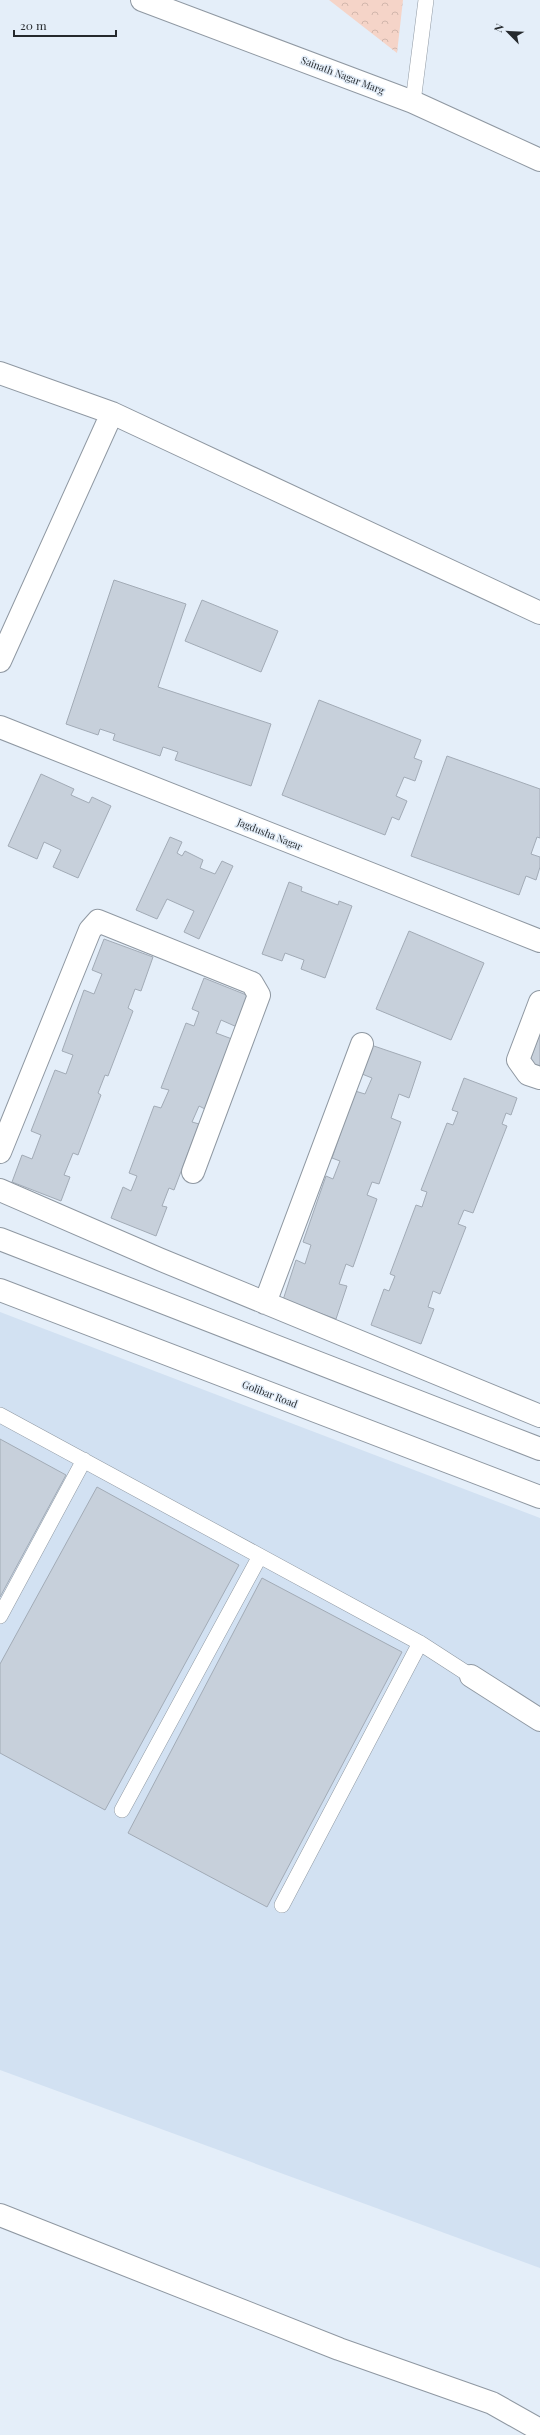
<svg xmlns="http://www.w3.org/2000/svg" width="540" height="2435" viewBox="0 0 540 2435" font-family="'Playfair Display',serif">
<defs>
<pattern id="park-crowns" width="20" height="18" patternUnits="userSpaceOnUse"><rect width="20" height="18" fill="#f5d4c8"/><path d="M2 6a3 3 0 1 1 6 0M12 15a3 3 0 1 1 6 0" fill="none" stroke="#d2b6ac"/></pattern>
</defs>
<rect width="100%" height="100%" fill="#e4eef9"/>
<path fill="#d2e1f2" d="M0 1312 540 1518V2268L0 2070Z"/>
<path fill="url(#park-crowns)" d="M329 0H403L397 53Z"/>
<path fill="#c7d0db" stroke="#a2abb6" d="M114 580 186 604 158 687 271 724 251 786 175 760 178 752 163 747 160 756 113 740 115 734 100 729 98 735 66 724Z
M202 600 278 631 261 672 185 641Z
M319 700 421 740 414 758 422 761 415 781 404 777 396 796 407 801 399 820 392 817 385 835 282 795Z
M447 756 540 789V838L537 837 531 854 540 857V867L536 880 526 876 519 895 411 856Z
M41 774 74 789 71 795 89 803 92 797 111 806 78 878 53 867 61 850 44 842 37 859 8 846Z
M170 837 182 842 177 853 182 856 185 851 203 860 200 868 215 874 222 861 233 866 199 939 184 932 194 911 167 899 157 919 136 910Z
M289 882 302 887 301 891 338 905 339 901 352 906 325 978 301 969 304 960 285 953 282 961 262 954Z
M409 931 484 963 451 1040 376 1009Z
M104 939 153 957 141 991 135 989 128 1008 133 1011 108 1076 105 1075 98 1093 101 1095 78 1155 73 1153 64 1175 70 1177 61 1201 12 1182 22 1155 32 1159 41 1135 31 1131 55 1070 66 1074 73 1055 62 1051 84 990 94 994 102 974 92 970Z
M204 978 249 996 237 1027 221 1020 216 1033 232 1039 205 1109 199 1106 192 1122 199 1124 174 1190 169 1188 162 1206 167 1207 156 1236 111 1218 123 1187 131 1191 137 1176 129 1173 154 1106 161 1108 169 1090 161 1088 186 1023 194 1026 199 1012 192 1009Z
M540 1033V1070L528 1066Z
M371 1045 421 1062 409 1098 399 1094 391 1118 401 1122 379 1184 372 1182 367 1195 377 1199 353 1267 346 1264 339 1284 347 1286 336 1319 283 1300 296 1260 305 1264 311 1245 303 1242 326 1176 333 1179 340 1161 332 1158 355 1091 365 1094 372 1078 362 1074Z
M464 1078 517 1098 511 1115 506 1113 502 1124 507 1126 473 1213 464 1210 458 1224 466 1227 440 1294 433 1291 428 1307 434 1309 421 1344 371 1325 384 1289 389 1291 395 1276 390 1274 416 1205 422 1207 427 1192 421 1190 447 1123 453 1125 458 1112 452 1110Z
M0 1439 66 1475 0 1597Z
M97 1487 239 1565 105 1810 0 1753V1664Z
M262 1578 402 1652 267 1907 128 1833Z"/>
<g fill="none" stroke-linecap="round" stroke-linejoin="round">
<defs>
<path id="service" d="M413 102 426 0
M0 1415 420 1643 471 1676
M0 1616 84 1460
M122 1810 260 1556
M282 1905 420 1643"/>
<path id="minor" d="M142 0 413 102 540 160
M0 373 112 413 540 613
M0 661 112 413
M0 727 540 941
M540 1002 518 1060 528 1074 540 1078
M0 1152 90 930 98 921 252 983 259 995 193 1172
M0 1190 159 1259 540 1416
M265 1303 362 1044
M471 1676 540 1720
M0 2215 339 2349 492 2403 540 2430"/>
<path id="tertiary" d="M0 1239 540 1449
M0 1290 540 1497"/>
</defs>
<use href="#service" stroke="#8f98a2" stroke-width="16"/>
<use href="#minor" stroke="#8f98a2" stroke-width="24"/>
<use href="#tertiary" stroke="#8f98a2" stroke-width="24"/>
<use href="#service" stroke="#fff" stroke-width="15"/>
<use href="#minor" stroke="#fff" stroke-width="22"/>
<use href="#tertiary" stroke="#fff" stroke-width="22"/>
</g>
<g text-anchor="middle" stroke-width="3" stroke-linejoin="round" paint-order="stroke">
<g font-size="10" fill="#25292d" stroke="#e4eef9">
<text transform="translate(343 75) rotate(21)" y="4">Sainath Nagar Marg</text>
<text transform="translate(270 834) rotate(22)" y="4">Jagdusha Nagar</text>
<text transform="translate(270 1394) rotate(21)" y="4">Golibar Road</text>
</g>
</g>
<g transform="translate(508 32) rotate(294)" stroke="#e4eef9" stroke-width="3" paint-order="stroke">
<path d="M0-3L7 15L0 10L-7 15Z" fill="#25292d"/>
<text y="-6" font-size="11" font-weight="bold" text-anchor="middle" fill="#25292d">N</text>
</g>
<path d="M14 30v6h102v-6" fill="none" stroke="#25292d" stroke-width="2"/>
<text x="20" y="30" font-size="12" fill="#25292d" stroke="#e4eef9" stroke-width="3" paint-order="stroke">20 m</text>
</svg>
